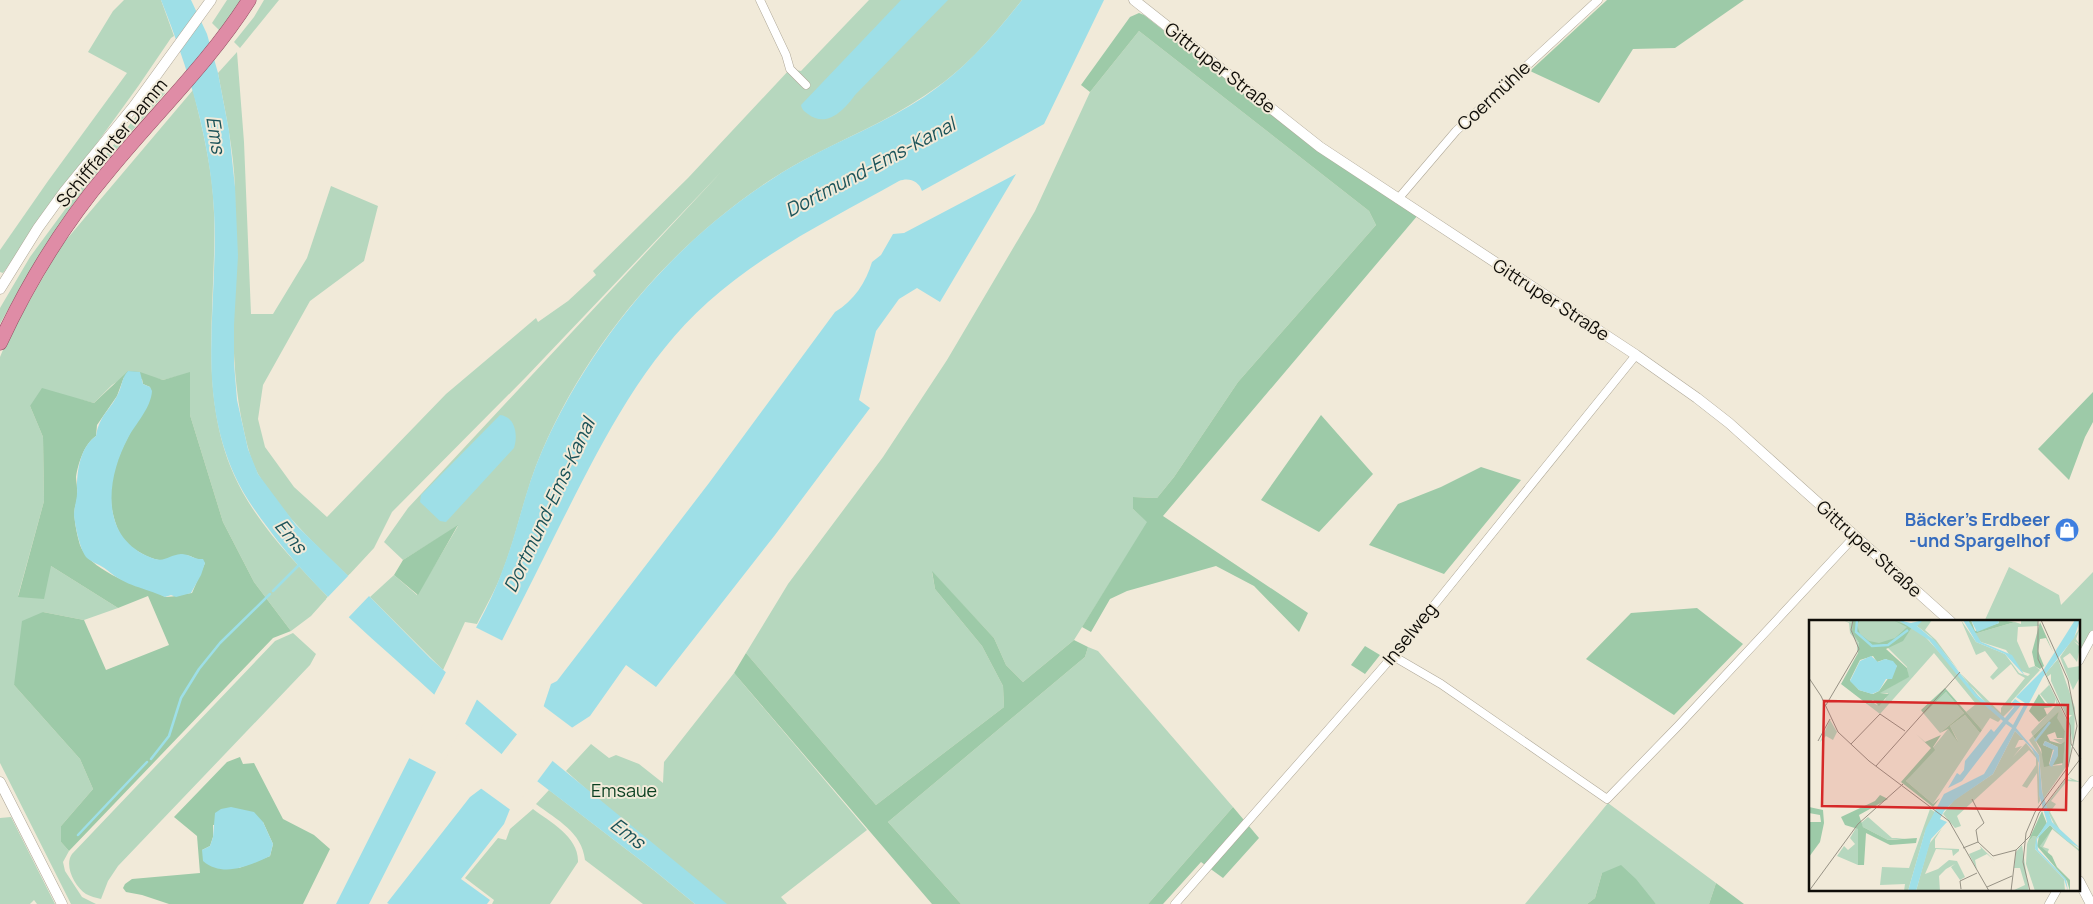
<svg xmlns="http://www.w3.org/2000/svg" width="2093" height="904" viewBox="0 0 2093 904" font-family="Manrope,sans-serif">
<rect width="100%" height="100%" fill="#f1ead9"/>
<path fill="#b6d7be" d="M124 0H161L174 36 171 38 139 85 3 273 0 272V250L48 181 127 73 88 52 113 11Z
M227 0H242L222 33 212 23Z
M264 0H279L240 48 234 42 254 17Z
M869 0H1022C993 37 964 71 924 96 886 122 843 139 802 161 771 178 741 199 714 222 640 284 580 363 542 451 525 490 518 531 503 570 496 589 486 606 477 624L465 622 443 670 370 597 394 575 417 595 458 526 403 560 384 542 408 508 722 171 526 377 392 512 374 548 348 576C316 545 282 514 258 474 251 461 247 445 244 431 226 352 236 270 235 189 234 150 225 111 218 73L237 52 244 142 251 314H273L307 258 331 186 378 206 364 261 310 301 263 385 258 419 265 447 294 487 327 517 446 394 536 318 538 322 568 301 596 275 593 271 688 178 790 69 801 71Z
M1139 31 1369 211 1376 225 1238 382 1174 477 1157 498 1133 497V509L1148 522 1074 640 1023 682 1006 665 994 638 932 572 935 589 982 646 1003 686 1004 707 876 805 746 653 788 584 883 457 947 360 1035 211 1090 92Z
M160 86 165 93C134 129 102 164 74 203 47 242 23 282 0 324V308L30 257 97 166Z
M193 90C203 131 213 171 214 213 217 301 197 391 234 475 255 522 293 560 328 597L311 616 291 631 254 582 223 522 190 415V373L163 380 132 372 112 385 94 403 74 398 30 406 43 437 44 501 18 596 51 566 118 608 84 620 43 612 14 685 80 759 93 789 61 826V842L69 851 63 862 65 871 82 897 96 904H71L0 763V357L7 340 61 246Z
M2009 567 2059 595 2061 605 2093 572V630L2079 656V622H1984Z
M293 633 316 654 310 665 118 866 108 881 101 899C96 898 90 896 86 894 74 886 64 865 72 854L275 641Z
M1088 647 1098 651 1233 807 1148 904H961L888 822 1085 657Z
M734 673 867 830 781 897 787 904H715L566 771 591 744 609 758 616 755 639 764 663 783 664 762Z
M549 790 656 872 695 904H643L585 860C582 832 557 820 536 804Z
M1608 803 1716 883 1709 904H1656L1648 896 1602 873 1595 898 1587 904H1525Z
M533 809C550 822 579 837 578 862L550 904H492L494 900 465 878 498 838 506 840 510 829Z
M11 817 55 904H37L34 900 30 904H0V818Z"/>
<path fill="#9dcaa8" fill-rule="evenodd" d="M1607 0H1744L1675 48 1633 49 1599 103 1530 71Z
M1139 13 1144 15 1315 149 1418 215 1163 516 1308 613 1299 632 1254 586 1216 566 1127 591 1110 599 1091 632 1082 627 1147 522 1133 509V497L1157 498 1174 477 1238 382 1376 225 1369 211 1139 31 1090 92 1081 85 1130 17Z
M128 371 140 372 163 380 190 372V415L223 522 254 582 291 631 273 638 69 851 61 842V826L93 789 80 759 14 685 22 621 43 612 84 620 106 670 169 645 148 596 118 608 51 566 44 599 18 597 44 501 43 437 30 406 42 388 94 403C105 392 117 382 128 371ZM124 377 142 379 143 384 150 387C153 401 144 409 137 421 120 449 104 484 114 518 117 529 122 540 131 547 140 553 155 562 166 560 173 559 176 554 184 555 191 555 198 560 205 563L192 593C182 594 175 597 166 597 162 596 159 593 155 592 132 585 89 569 80 545 77 535 73 517 75 507 77 501 78 495 77 488 77 485 76 480 76 477 78 464 84 444 96 436L97 425 117 396Z
M2093 392V422L2085 437 2069 480 2038 449Z
M1321 415 1373 474 1319 532 1261 500Z
M1481 467 1521 480 1444 574 1369 545 1398 504 1441 487Z
M458 525 418 595 394 575 403 560Z
M932 571 994 638 1006 665 1023 682 1074 640 1088 647 1085 657 888 822 961 904H932L734 673 746 653 876 805 1004 707 1003 686 982 646 935 589Z
M1697 608 1743 644 1674 715 1586 659 1631 613Z
M1365 646 1380 655 1365 674 1351 665Z
M240 757 243 764 254 763 283 819 314 835 330 849 303 904H169L142 895 126 892 123 888 125 884 132 879 200 873 197 836 174 817 227 762ZM263 822 273 844 270 856 239 868 202 850 210 846 213 837V825Z
M1233 807 1259 838 1223 878 1201 862 1163 904H1148Z
M1621 865 1636 879 1656 904H1587L1595 898 1602 873Z
M1716 883 1744 904H1709Z"/>
<path fill="#9edfe7" d="M161 0H191L207 34 218 73 229 131 235 187 238 256 234 325V363L237 400 248 449 258 474 296 525 370 597 430 658 450 676C468 641 490 606 503 569 518 530 525 489 542 451 581 363 641 283 715 221 742 199 771 178 802 161 842 139 886 122 924 97 963 71 993 37 1022 0H1104L1044 124 922 191C919 181 909 177 899 181 833 218 765 251 708 302 641 362 602 443 562 521 533 580 503 638 474 697L520 737 543 708 551 684 557 681 709 483 835 312C854 301 866 282 872 262L881 255 893 234 904 233 1016 174 940 302 917 288 899 299 876 331 859 400 870 408 775 535 656 687 626 665 590 716 570 729 549 758 727 904H695L656 872 533 778 510 809 504 824 461 879 490 900 487 904H389L387 903 470 797 482 788 505 757 462 721 369 904H336L439 699C380 644 316 594 268 528 255 511 243 494 234 474 195 386 219 303 214 211 210 138 188 68 161 0Z
M901 0H948L855 95C845 109 827 129 808 114 804 111 802 110 801 105Z
M128 371 140 372 143 384 150 387 152 391C151 408 136 423 128 438 106 479 99 538 152 558 165 563 169 555 181 554 189 554 195 560 203 559L205 563 201 575 191 593 176 597 171 595 165 597C143 587 127 587 107 570 101 565 93 563 87 558 80 551 75 525 74 515 74 506 78 498 77 488 77 471 80 447 96 436 100 414 109 412 118 394 122 386 122 377 128 371Z
M500 415C516 417 518 436 514 448L446 522 440 521 420 502 421 495Z
M231 807 254 812 263 822 273 844 270 856C249 866 223 878 203 861L202 850 210 846 213 837 215 813 221 809Z"/>
<path fill="#f1ead9" d="M350 574 371 594 347 619 326 599Z
M473 626 505 642 464 726 463 725 438 773 407 757 436 700 433 697 447 670 450 672Z
M542 705 574 729 552 757 554 759 536 783 534 782 512 811 479 787 502 758 500 756 518 733 520 734Z"/>
<g fill="none" stroke-linecap="round" stroke-linejoin="round">
<path stroke="#9edfe7" stroke-width="2.5" d="M273 591 300 564
M151 759 169 736 181 698 199 669 220 643 270 594
M78 835 147 762"/>
<defs>
<path id="minor" d="M760 0 786 55 790 69 806 85
M1398 199 1456 131 1598 0
M1393 656 1441 684 1607 799 1678 726 1855 536
M2079 661 2093 635
M2079 798 2093 780
M1175 904 1393 656 1636 355
M2049 904 2057 890"/>
<path id="tertiary" d="M1134 0 1320 147 1636 355 1697 398 1729 423 1951 622
M0 289 38 228 64 192 134 106 211 0
M0 782 62 904
M2079 881 2091 904"/>
<path id="trunk" d="M0 343C28 283 64 224 107 173 154 115 209 63 249 0"/>
</defs>
<use href="#minor" stroke="#afa898" stroke-width="9"/>
<use href="#tertiary" stroke="#afa898" stroke-width="11"/>
<use href="#trunk" stroke="#914d60" stroke-width="15"/>
<use href="#minor" stroke="#fff" stroke-width="8"/>
<use href="#tertiary" stroke="#fff" stroke-width="10"/>
<use href="#trunk" stroke="#df8ca6" stroke-width="14"/>
</g>
<defs>
<symbol id="shop-disc" viewBox="-11 -11 22 22"><circle r="9.5" fill="#3f7fe0" stroke="#f1ead9"/><path d="M-5-2.5h2.3a2.7 3.5 0 0 1 5.4 0H5L5.5 6h-11ZM-1.5-2.5h3a1.5 2.3 0 0 0-3 0Z" fill="#fff"/></symbol>
</defs>
<g fill-rule="evenodd">
<use href="#shop-disc" x="2053" y="516" width="28" height="28"/>
</g>
<g text-anchor="middle" stroke-width="4" stroke-linejoin="round" paint-order="stroke">
<g font-size="18" fill="#0f0d08" stroke="#f1ead9">
<text transform="translate(1220 68) rotate(38)" y="6">Gittruper Straße</text>
<text transform="translate(1494 96) rotate(-43)" y="6">Coermühle</text>
<text transform="translate(112 143) rotate(-50)" y="6">Schifffahrter Damm</text>
<text transform="translate(1551 300) rotate(33)" y="6">Gittruper Straße</text>
<text transform="translate(1869 549) rotate(42)" y="6">Gittruper Straße</text>
<text transform="translate(1410 634) rotate(-51)" y="6">Inselweg</text>
</g>
<g font-size="18" font-weight="bold" fill="#366cbe" stroke="#f1ead9" text-anchor="end">
<text x="2050" y="526">Bäcker's Erdbeer<tspan x="2050" dy="21">-und Spargelhof</tspan></text>
</g>
<g font-size="18" fill="#0a3f20" stroke="#f1ead9">
<text x="624" y="797">Emsaue</text>
</g>
<g font-size="19" font-style="italic" fill="#1a5258" stroke="#f1ead9">
<text transform="translate(216 135) rotate(81)" y="7">Ems</text>
<text transform="translate(870 167) rotate(-28)" y="7">Dortmund-Ems-Kanal</text>
<text transform="translate(549 505) rotate(-65)" y="7">Dortmund-Ems-Kanal</text>
<text transform="translate(291 536) rotate(50)" y="7">Ems</text>
<text transform="translate(628 833) rotate(37)" y="7">Ems</text>
</g>
</g>
<g transform="translate(1809 620)">
<rect width="271" height="271" fill="#f1ead9"/>
<path d="M34 0 43 3 38 0H92L109 9 192 99 189 102 181 98 173 110 157 92 167 84 125 33 71 94 58 84 60 80 68 85 76 80 79 73H70L99 57 98 47 79 28 47 18 51 25 48 33V22L41 13 40 3ZM114 0H123L116 10 127 20 150 51 122 17 108 6 107 4ZM152 0 167 22 196 34 210 53 219 56 221 54 212 51 197 30 172 22 165 14 206 2 212 4V0H228L230 6 209 7 208 21 220 48 226 46 231 50 202 82 204 87 194 97 171 78 151 53 192 93V88L216 58 209 54 202 44 184 60 181 57 189 48 176 31 167 35ZM271 8 267 19 271 25 265 21 271 27 268 42 261 33 254 38 259 48 271 46V57L264 70 251 37ZM249 39 266 88 265 127 259 99 263 95H257L242 61V54L238 57 237 53ZM237 58 260 105 262 126 261 141 234 180 230 135 220 120 224 116 222 112 247 85V79L245 85 239 84 231 74 240 65ZM250 91 247 98 256 111 253 119H244L252 124 256 121 253 145 239 146 224 116ZM137 72 155 93 131 113 115 94ZM156 95 171 113 124 184 97 161 139 109 149 121 141 106ZM21 100 28 112 24 120 17 116 11 122ZM206 111 215 120H210L206 128 213 126 204 137 217 123 229 138 231 181 229 184 228 153 218 168 213 166 227 145V138L220 130 148 196 152 206 146 208 134 194 145 180 184 154ZM259 157 271 162 258 161 242 181 247 184 241 192 251 210 271 228 246 206 236 186 257 159 263 160ZM121 189 126 192 116 212 99 271H95L96 264 71 265 73 247 100 248ZM59 197 83 218H96L79 220 54 207 52 203ZM47 208 49 209V245L28 236 35 226 39 230 46 224 41 218ZM133 208 126 219V228L150 229V231L144 236 143 230 127 229 116 254 129 249 140 240 148 241 156 257 151 260 142 247 146 244 137 249 130 256 131 271H107L120 224ZM244 208 271 230V232L243 209 234 227 240 229 238 234 233 230 230 223 242 209ZM224 216 228 217 226 229 255 259 256 271H226L217 244 218 224ZM213 225 220 271H203L216 265 211 248H205L207 232ZM171 226 186 241 178 234 166 240 168 250 160 234 172 229Z" fill="#b6d7be" fill-rule="evenodd"/>
<path d="M44 0H51L48 5 51 14 60 21 70 23 86 18 98 7 84 0 103 7 94 21 77 29 98 48 100 57 71 73 80 74 70 86 64 80 58 84 32 64 49 33 50 23 43 12ZM64 36 68 42 77 39 88 46 70 71 64 74 50 70 41 60 51 40ZM159 0H162L166 11 190 3 189 0 206 2 165 14ZM231 2 244 32 237 18 231 19 229 31 235 46 231 49 226 46 223 32ZM136 68 173 110 171 113 156 95 141 106 149 122 139 109 131 113 155 93 137 72 115 94 112 90ZM230 74 236 83 244 87 235 88 238 95 230 102 220 91ZM250 91 248 98 256 111 255 118H248L246 112 238 115 241 121 252 124 256 121 254 143 235 147 232 129 224 116ZM236 121 249 127 243 146 240 144 244 129 234 125ZM107 114 116 122 132 115 124 127 126 130 97 161 124 184 131 178 124 187 92 162 122 128ZM71 175 79 179 50 195 54 207 79 220 108 218 107 223 81 225 57 213 55 245H49V209L36 205 32 197 66 181ZM0 187 14 190 15 203 11 222 0 237V202H12L11 195 0 193ZM233 191 238 204 228 217 224 216 218 224ZM241 205 244 208 231 226 243 236 248 247 261 260V271L258 261 228 226 230 216Z" fill="#9dcaa8" fill-rule="evenodd"/>
<path d="M89 0 102 3 114 0 108 6 126 21 167 74 196 98 205 87 201 85 206 79 213 84 199 101 204 105 216 83 207 77 235 49 266 0H271L265 18 234 57 207 108 230 135 233 172 243 202 271 228 258 221 241 205 228 219 229 230 257 259 259 271 255 259 226 229 227 219 238 202 230 175V143L223 129 206 111 184 154 146 180 135 191 131 199 138 202 122 219 107 271H99L117 208 135 174 175 154 203 108 197 104 153 161 139 168 148 153 151 155 155 150 156 141 182 109 185 112 194 101 166 77 120 20ZM154 0H159L172 22 203 35 216 56 196 34 167 22ZM162 0H189L190 3 168 12ZM62 36 69 42 76 39 84 41 88 46 83 59H77L70 71 63 74 50 70 41 61 51 41ZM236 121 249 127V136L243 147 240 145 245 130 234 125Z" fill="#9edfe7"/>
<path fill="none" stroke="#9edfe7" stroke-width="2.5" d="M48 0 47 12 63 26 79 25 99 10M226 121 241 102"/>
<path fill="none" stroke="#979285" stroke-width="1" d="M229 0V39L261 105 262 124 271 138M0 58 12 76 29 112 60 141 140 201 180 271M17 85 50 29 42 10 44 0M9 121 21 99M42 124 71 94 96 111M67 146 151 52M163 179 175 203 167 210 169 222M154 228 169 222 184 236 207 230M178 267 203 256M152 269 151 261 168 253M0 271 49 204 94 164M202 271 207 230 221 216 230 193 272 138M221 271 214 242 217 213 226 192 259 147 268 106 259 60 232 0"/>
<path fill="#d62828" fill-opacity="0.15" stroke="#d62828" stroke-width="2.5" d="M15 81 259 85 257 190 13 186Z"/>
<rect width="271" height="271" fill="none" stroke="#0f0d08" stroke-width="2.5"/>
</g>
</svg>
